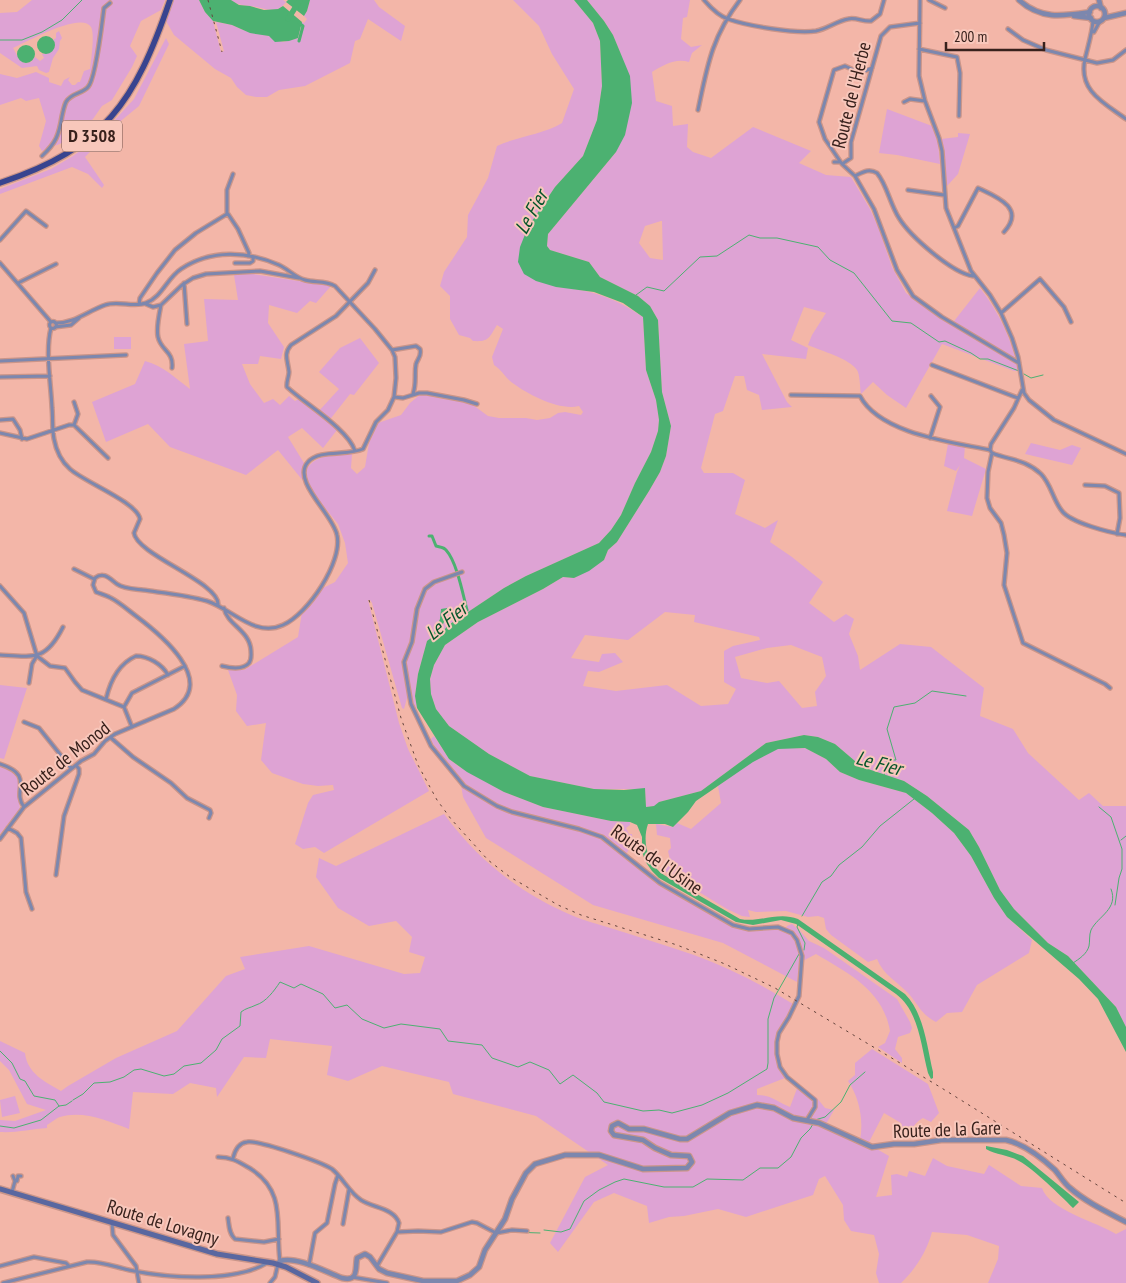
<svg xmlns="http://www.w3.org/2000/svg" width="1126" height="1283" viewBox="0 0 1126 1283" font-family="'PT Sans Narrow',sans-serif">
<rect width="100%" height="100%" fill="#f3b6a8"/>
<path fill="#dea3d4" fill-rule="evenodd" d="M32 0H165L161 10 141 21 130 46 137 56 132 67 112 100 102 106 93 119 79 132 62 143 42 151 39 146 46 121 39 98 26 101 21 98 0 105V74L17 78 36 72 49 78V82L61 86 64 80 70 77 68 80 72 85H75L78 82H80L84 71 90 69C91 60 95 34 91 27 81 11 25 43 13 48L19 59 25 63 31 62 35 57 40 61 44 58 42 54H44L55 47 53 40 56 38V33L59 31 62 38 60 41 59 49 53 58 49 72 46 73 39 70 37 66 22 68 0 53V13L17 12Z
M173 0H199L205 12 213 21 221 52 224 51 216 22 232 25 243 30 269 36 283 42 298 38 302 22 304 23 307 19 304 16 307 11 310 0H374L379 7 405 26 401 41 368 19 360 39 355 41 350 63 305 86 279 90 267 97H256L246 95 237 87 231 78 215 69 174 35 166 21Z
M231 0H283L286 2C276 16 263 7 250 6 242 5 238 5 231 0Z
M513 0H574L593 23 600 41 602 86 597 120 583 156 555 187 528 227 556 287C592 290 613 297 643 317L646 370 656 400 659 420 658 431 651 452 635 483 621 515 611 530 599 543 526 576 504 588 447 626 441 635 440 631 447 615 442 610 440 619 432 637 427 641 418 674 415 696 417 708 407 698 404 709 402 708 372 603 370 600H368L399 723 408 749 429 791 324 853 315 847 303 849 295 844 308 803 313 795 334 790 333 785 318 786 303 784 272 773 261 760 266 723 247 726 236 711 237 695 228 670H244L298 637 302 612 323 588 335 582 348 563 345 543 338 524 278 450 246 475 170 447 148 424 106 442 92 402 135 384 145 361C164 366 175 378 190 389L184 344 208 341 204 299 238 300 234 275 246 273 331 286 316 303 310 301 297 313 269 305 268 323 284 347 281 359 260 356 258 364H242L250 384 264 403 273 399 280 405 289 396 295 401 299 399 317 413 339 389 319 372 340 348 360 338 379 363 354 395 350 394 328 422 337 430 323 448 302 428 288 437 307 468C319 453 334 456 352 454L351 468 357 474 365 467 369 443 378 423 401 415 410 403 421 394 443 399 460 401 473 405 488 416 499 418H526L537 420 550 418 558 413 565 412 581 415 583 412 579 406C560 411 529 395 514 384 506 379 502 370 494 365L492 357 503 329 497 325C489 338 489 342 473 341L470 338 459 335 450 319V296L440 286 444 272 467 237 468 215 488 178 497 146C518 136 542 135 562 123L574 89 552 54 539 26Z
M587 0H690L687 17 683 18 681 39 691 47 702 45 692 53 689 62C675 58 664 65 652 72L656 101 672 106 673 126 688 124 687 147 693 152 711 158 753 127 811 151 799 163 826 175 851 177 870 209 879 229 892 267 906 293 951 325 980 288C999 312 1013 341 1018 371H1014L942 344 906 408 887 395 873 382 861 394C860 389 860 374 857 370 849 358 821 351 808 345L812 335 826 313 804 307 791 340 808 348 806 359 762 354 787 402 792 407 762 410 759 395 747 390 744 376H735L723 411 715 414 701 468 704 473H733L745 480 735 514 765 528 778 520 770 542 792 557 823 582 809 603 834 622 846 614 854 619 849 634 858 656 860 670 900 644 931 647 984 688 980 716 1013 729 1028 753 1079 800 1089 793 1103 806H1126V1027L1116 1007 1068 956 1048 943 1014 909 1000 890 979 847 969 830 927 796 904 781 862 767 835 744 818 737 804 735 766 743 701 791 659 802 655 806 646 807 645 789H594L530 776 489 754 449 726 436 709 431 694 430 680 434 665 445 645 478 622 543 589 563 577 574 578 604 560 608 550 617 542 649 491 660 472 666 456 671 426 662 392 658 320 650 306 638 296 600 277 589 262 550 250 547 246 548 234 616 152 621 55 613 35 604 21ZM661 221H662L663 260 650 258 639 243 645 226ZM665 612 695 615 694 622 759 637 760 640 733 646 724 651V682L736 689 728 704 701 706 667 685 616 691 583 686 588 671 599 672 623 662 615 653 602 654 599 662 571 658 585 635 628 640ZM791 645 822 657 826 676 815 692 817 706 802 708 779 681 767 683 741 678 735 657 767 648Z
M166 38 169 44 139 106 117 124 85 157 104 185 102 188 88 174 72 167 0 194V189L51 169 73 156 101 135 134 99Z
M887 109 932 126 938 143 940 164 897 155 879 153Z
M958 133 970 134 958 174 947 186 944 148 941 139 958 137Z
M114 337H131V349H114Z
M1031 443 1060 450 1072 445 1081 448 1072 465 1025 454Z
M948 444 965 446 964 458 986 469 972 516 947 511 957 472 960 465 956 471 944 466Z
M0 685 27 688 4 759 0 758Z
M434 736 449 759 458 766 504 792 543 807 611 821 630 822V825L626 828 629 834H632L633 842 624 858 666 889 731 926 748 931 777 928 785 930 787 926 792 924 801 932 809 941 824 948 897 999 910 1022 912 1028 910 1033 898 1037 895 1049 902 1058V1063L878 1047 885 1043 890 1031C883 990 848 973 816 954L799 963 797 982 723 943 593 905 486 838 463 797 460 779 430 740Z
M805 748 826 759 840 772 859 780 906 793 932 813 954 833 971 856 994 898 1007 917 1032 940 1029 953 977 985 962 1012 947 1013 936 1022C920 1013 920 1007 909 994 898 982 883 975 877 959L868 962 831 935 826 929 824 918 818 916 808 917 786 911 756 912 748 910 750 917 742 916 727 909 661 869 666 866 670 860 668 851 671 848 670 838 657 835 656 824 673 827 677 823 691 829 721 803 718 786C735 774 756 755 777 749 786 747 796 749 805 748Z
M0 766C27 776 16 787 20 809L0 834Z
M444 814C479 861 517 891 571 915 582 920 595 923 607 927 636 936 665 945 694 955 729 968 761 984 793 1004 779 1033 765 1048 785 1078L757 1089V1095C772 1095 777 1102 790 1107L798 1086 817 1098 825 1108 834 1110 826 1124 860 1140C864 1120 859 1097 848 1081L855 1075V1063L872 1049 928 1084 939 1113 931 1122 923 1118C915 1122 913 1129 905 1134L901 1123 884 1113 868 1144 889 1156 876 1197 892 1195 891 1175 897 1174 907 1177 909 1171 925 1176 933 1158 947 1166 984 1174 989 1165 1021 1186 1042 1188C1049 1210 1097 1222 1116 1234L1126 1229V1283H988L998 1259 999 1246 967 1235 932 1232C927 1251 915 1270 901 1283H879L876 1273 879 1254 874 1235 851 1231 844 1220 843 1205 825 1176 819 1179 813 1195 746 1217 718 1209 684 1216 669 1217 649 1223 647 1206 614 1193 594 1202 558 1252 550 1243 585 1177 608 1165 536 1116 453 1094 449 1082 382 1066 348 1081 327 1075 332 1046 270 1039 266 1058 244 1057 217 1097 216 1088 190 1083 173 1094 133 1092 129 1129C108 1121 83 1110 60 1117 56 1118 51 1123 47 1125V1128C31 1129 16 1133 0 1132V1120L15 1121 46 1110 27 1104 9 1070 0 1061V1041L25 1053C27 1073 45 1082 61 1091L68 1086 116 1058 177 1031 226 976 245 969 240 957 309 946 404 974 420 973 425 957 409 952 412 937 396 921 369 926 338 908 316 877 319 858 336 866Z
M15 1096 20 1113 2 1117 0 1100Z"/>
<path fill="#4cb171" d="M199 0H231L239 5 250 6 264 10 278 9 283 6 302 22 298 38 289 41 275 42 269 36 250 33 232 25 213 21 205 12Z
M288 0H310L307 11 304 16 286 2Z
M574 0H587L604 21 613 35 630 76 632 103 625 135 616 152 548 234 547 246 550 250 589 262 600 277 638 296 650 306 658 320 662 392 671 426 666 456 660 472 649 491 617 542 608 550 604 560 589 571 574 578 563 577 543 589 478 622 445 645 434 665 430 679 431 694 436 709 449 726 489 754 530 776 594 789 624 790 645 788 646 807 654 806 659 802 701 791 766 743 804 735 818 737 835 744 862 767 904 781 927 796 969 830 979 847 1000 890 1014 909 1048 943 1068 956 1116 1007 1126 1027V1052L1098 999 1079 979 1007 917 994 898 971 856 954 833 932 813 906 793 859 780 840 772 826 759 805 748 778 749 753 762 696 801 688 812 673 827 665 824H648C642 841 647 864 664 875L740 919C760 923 778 911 798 919L905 994C924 1013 927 1047 933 1072V1078L931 1079 928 1073C921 1046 919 1011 896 994L796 924 781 920 753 925 736 922 659 878 652 871 645 861 642 851V837L637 825 630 822 611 821 543 807 504 792 467 772 449 759 417 708 415 696 418 674 427 641 432 637 440 619 441 609 447 608V615L440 631 441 635 447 626 504 588 526 576 599 543 611 530 621 515 635 483 651 452 658 431 659 420 656 400 646 370 643 317 623 303 594 292 556 287 536 281 524 274 518 262 520 247 528 227 555 187 583 156 597 120 602 86 600 41 593 23Z
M37 45a9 9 0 1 1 18 0a9 9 0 1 1-18 0Z
M17 54a9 9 0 1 1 18 0a9 9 0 1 1-18 0Z
M986 1146 1007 1150 1023 1156 1079 1202 1073 1208C1060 1195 1035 1170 1019 1161 1009 1155 996 1155 986 1149Z"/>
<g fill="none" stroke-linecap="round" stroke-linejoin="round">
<path stroke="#4cb171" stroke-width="1" d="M0 40H22L42 32 62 20 82 0
M636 295 647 287 664 291 700 257 717 256 749 235 760 238H777L818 247 830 260 854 273 892 321 911 323 939 342 945 341 971 353 980 359H988L1019 371
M1024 374 1031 378 1043 375
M884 776 887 760H896L887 729 894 707 915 703 932 691 966 696
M1099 807 1111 817 1122 849V869L1119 878 1115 905
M1121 840 1126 836
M802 916 822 882 831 876 839 865 862 847 880 826 914 799
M798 924 797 927 805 943 804 950
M1073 963C1079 959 1087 954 1089 946 1090 941 1089 935 1091 930 1098 916 1119 909 1111 889
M0 1051 12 1063 20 1079 25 1081 34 1096 55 1100 59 1106
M73 1100 83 1094 94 1083 110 1082 124 1077 134 1070 141 1069 164 1076 174 1074 184 1066 201 1063 216 1050 222 1039 240 1026 241 1012C246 1008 250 1008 256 1005 266 1002 274 991 280 982L294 988 301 984 323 994 335 1008 347 1005 362 1019 384 1028 401 1024 440 1029 448 1041 482 1045 492 1058 518 1067 530 1062 549 1070 560 1084 573 1075 597 1093 604 1102 643 1111 659 1110 672 1113 702 1105 728 1093 767 1069 768 1063V1019L774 998 799 954
M815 1120 825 1117 841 1102 850 1085 865 1072
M0 1126 14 1128 41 1120 59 1106 66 1105 72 1101
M544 1230 561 1232 570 1229 584 1201 599 1190 615 1182 624 1179 664 1187H693L707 1179 743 1180 760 1168H778L791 1157 801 1138 810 1129 813 1124
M511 1232 540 1233"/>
<path stroke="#4cb171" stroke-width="3" d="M299 23 303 26 299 41
M429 536H432L436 546C439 547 444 547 446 550 457 562 463 595 467 610"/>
<path stroke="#4cb171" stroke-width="5.5" d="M288 19 300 0"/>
<defs>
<path id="minor" d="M704 0C710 7 719 16 728 19 748 26 795 34 816 31 827 29 837 21 848 19 856 17 863 22 871 21L880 14 884 0
M920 0 919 76 925 101 939 138 942 151 946 208 971 271 990 295 1001 313 1012 338 1018 357 1024 393 1029 400 1054 420 1126 454
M929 0 945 8
M1093 21C1092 34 1088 46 1085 59 1078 91 1104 103 1126 119
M920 23 890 27 881 36 851 142V158L842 164 855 176 874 209 897 270 913 296 942 317 1019 363
M1008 29 1023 40 1046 50 1097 63 1113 60 1126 50
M1094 32 1100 21
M919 49 957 57 960 73 959 116
M904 102 910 99 925 101
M698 110C707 67 712 36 740 0
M42 156C56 143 59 135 62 116 63 112 64 106 66 102 71 93 82 94 88 87 96 79 102 22 104 8L110 3
M834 162H840
M842 164 825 139 819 122 834 70 845 66 860 73 872 68
M855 176C863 172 869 168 877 173 887 185 890 204 899 218 910 236 952 273 973 276
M908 190 944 195
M228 214 238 229 249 253 248 256
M954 228 958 226 978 188C997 197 1026 208 1004 232
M0 240 26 211 46 226
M0 263 51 322
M235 263H250L253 261V257
M18 283 56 264
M184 283 187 324
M139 304 140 298 157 273 175 250 196 233 227 214V190L233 174
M146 304 153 307 161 305 182 285 193 278 206 274 260 271 299 278
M161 305C159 315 156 328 158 337 161 351 174 351 172 368
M1001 313 1040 279 1064 307 1071 322
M49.5 325a3.5 3.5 0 1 1 7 0a3.5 3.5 0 1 1-7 0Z
M55 327 71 325 79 318
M51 328C45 351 51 384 52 408 53 418 52 429 54 439 56 450 61 461 70 469 84 482 137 502 140 519L134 533C137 555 221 583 218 605
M392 350 416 346 420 349C422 356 418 358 416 364 414 374 417 382 413 394
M0 361 126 355
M932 365 1018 398
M0 377 50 376
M1022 390 1014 408 991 444 990 450 992 453C1009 460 1025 459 1041 474 1051 484 1053 500 1062 511 1071 523 1111 533 1126 535
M791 395 860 396C880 434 952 442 990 450
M394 397 403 398 419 393H427L464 400 477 404
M74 402 78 414 74 425
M0 420 13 419 20 430 22 439
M0 433 27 439 69 425H74L108 458
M930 438 940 407 931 396
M355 451C348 429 305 404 287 387 286 382 289 377 289 372 288 361 283 354 291 345L336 316 368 283 375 270
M992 453 988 472 987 498 990 508 1001 523 1004 535 1007 553 1004 585 1023 643 1105 684 1110 688
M1085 485 1105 486 1119 493 1120 518 1117 534
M74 569 94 579
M462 572 434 582 425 589 417 609 412 642 404 662 411 704 431 746 464 786 497 806 512 812 579 829 602 837 660 883 733 925 749 929 778 927 792 933 797 940 802 956 799 996 789 1017 779 1033 777 1042V1054L780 1067 787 1077 815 1100V1107L807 1120
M0 586 24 613 37 656
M0 655C34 657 46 661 63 627
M37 656 50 666 65 668 75 682 82 690 124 707 132 727
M222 666C230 668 243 670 249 663 252 659 251 655 251 651 250 630 227 625 224 608
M29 683 32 664 36 657
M106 699C110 682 118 664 136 656 148 656 162 664 168 675
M124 707 132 693 185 666
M24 722 39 728 71 768
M110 737 133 757 171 783 187 798 210 810 211 813 209 818
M0 764C36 776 11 790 24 807
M8 828 17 833 21 838 26 892 32 909
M0 839 24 807 81 761 94 754 105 741 115 734 174 709C218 681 160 634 136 616 128 610 119 602 111 598 106 595 101 594 96 592L93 585 95 578C104 571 110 579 117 584 124 589 135 589 143 590 164 593 187 595 207 601 232 609 255 638 283 625 308 614 343 562 337 535 333 514 291 481 308 462 319 449 347 456 363 449L376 422 388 410 394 397 396 378 395 357 392 350 375 329 335 286C325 280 315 283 305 280 296 278 288 269 279 265 247 251 211 249 181 269 167 278 162 297 146 303 133 308 118 300 105 305 88 311 73 324 55 323
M56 875 64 816 79 774V769L76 765
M218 1157C232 1157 239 1162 251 1169 287 1192 275 1225 280 1261
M233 1158C235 1150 239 1143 247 1142 259 1140 321 1162 332 1169 343 1178 349 1192 361 1200 373 1208 394 1208 399 1223L397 1232
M13 1176 15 1181H17L18 1176H21
M12 1192 15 1181
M228 1218C229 1225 229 1234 235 1239L264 1242 279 1239
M112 1223 113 1235 136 1266 139 1283
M343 1224 349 1190
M309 1265 315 1233 327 1223 335 1184 338 1175
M0 1266 34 1257 66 1263 69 1266
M377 1266 397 1232 418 1231 441 1232 472 1222 477 1223 496 1233 512 1230 527 1231
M352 1277 387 1283
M3 1283 87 1262C101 1261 115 1267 129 1270 167 1278 233 1283 267 1263
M270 1283 275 1277 278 1264"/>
<path id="tertiary" d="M1019 0C1041 20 1063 16 1090 12
M1099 0 1101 8
M1089 14a8 8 0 1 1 16 0a8 8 0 1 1-16 0Z
M1074 16 1091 18
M1104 18 1126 13
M278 1264 280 1261C297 1256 326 1272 342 1278 359 1282 355 1269 357 1258L365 1254 370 1257 379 1269 387 1273 423 1281H457L470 1275 479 1267 485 1250 505 1219 512 1199 526 1173 535 1164 565 1155H599L643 1169 687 1168 692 1162 689 1156 671 1155 655 1148 643 1140 614 1135 611 1131 612 1126 618 1123 629 1129H644L680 1139H687L730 1113 757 1105 774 1108 793 1118 819 1123 872 1147 894 1144H914L941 1140H1006C1024 1144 1042 1158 1055 1170 1060 1176 1064 1183 1070 1188 1086 1202 1107 1212 1126 1222"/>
<path id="secondary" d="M0 1189 217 1254 273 1263 286 1267 317 1283"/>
<path id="trunk" d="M0 183C105 148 135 102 170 0"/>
</defs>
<use href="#minor" stroke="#ca9589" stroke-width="5.5"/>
<use href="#tertiary" stroke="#ca9589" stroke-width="7"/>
<use href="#secondary" stroke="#ca9589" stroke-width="8"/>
<use href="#trunk" stroke="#ca9589" stroke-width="8"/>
<use href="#minor" stroke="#7c87ae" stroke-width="3"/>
<use href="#tertiary" stroke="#7c87ae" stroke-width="4.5"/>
<use href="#secondary" stroke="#5967a0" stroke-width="5"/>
<use href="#trunk" stroke="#38448f" stroke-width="5.5"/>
<path stroke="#63433c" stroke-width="1" stroke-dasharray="2.5 5" stroke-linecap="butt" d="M208 0 222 52
M369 600 401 718 418 765 437 800 451 819 488 860 510 877 558 905 581 915 677 945 725 964 775 988 940 1087 1126 1203"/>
</g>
<g text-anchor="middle" stroke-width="4" stroke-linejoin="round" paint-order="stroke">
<rect fill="#f8c7bb" stroke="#72534c" stroke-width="1" x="62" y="120.5" width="60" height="31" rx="4"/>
<g font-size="18" font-weight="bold" fill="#38211c">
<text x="92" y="142">D 3508</text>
</g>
<g font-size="19" fill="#38211c" stroke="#f8c7bb">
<text transform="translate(851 95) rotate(-76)" y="7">Route de l'Herbe</text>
<text transform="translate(65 758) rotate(-38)" y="7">Route de Monod</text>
<text transform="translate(657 859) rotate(35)" y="7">Route de l'Usine</text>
<text transform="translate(947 1129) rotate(-2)" y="7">Route de la Gare</text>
<text transform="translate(163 1222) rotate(17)" y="7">Route de Lovagny</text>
</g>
<g font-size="20" font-style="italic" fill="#04542a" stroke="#f8c7bb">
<text transform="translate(531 212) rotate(-61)" y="7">Le Fier</text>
<text transform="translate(446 621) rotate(-39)" y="7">Le Fier</text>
<text transform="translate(879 763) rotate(15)" y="7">Le Fier</text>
</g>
</g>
<path d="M946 42v8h98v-8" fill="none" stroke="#38211c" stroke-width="2.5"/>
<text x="954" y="42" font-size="15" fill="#38211c" stroke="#f8c7bb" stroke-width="4" paint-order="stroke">200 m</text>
</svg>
